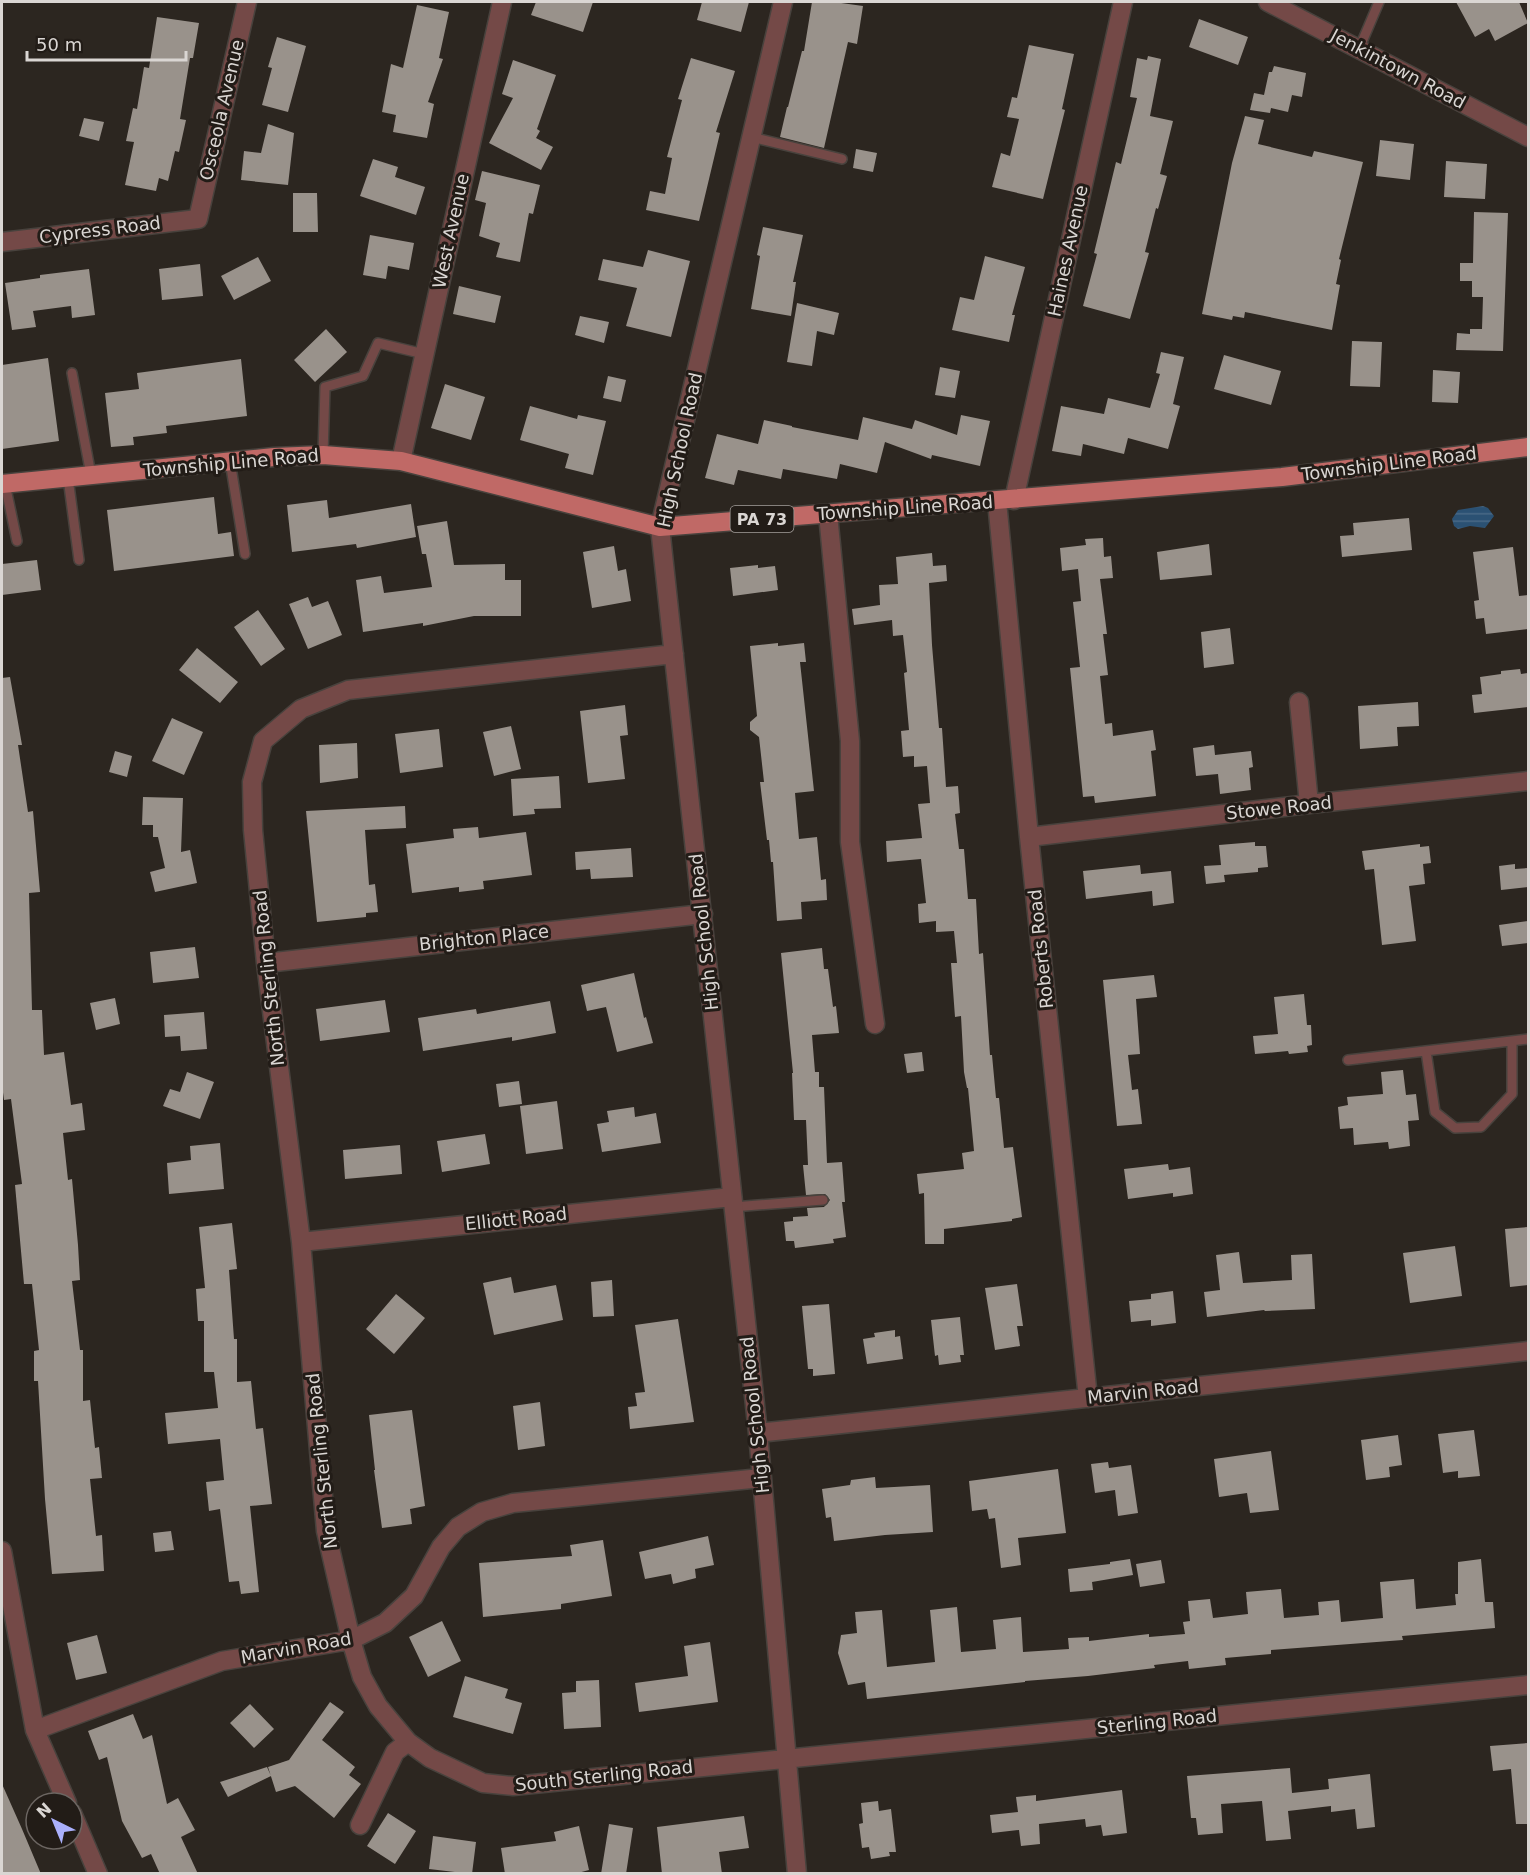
<svg xmlns="http://www.w3.org/2000/svg" width="1530" height="1875" viewBox="0 0 1530 1875" font-family="'DejaVu Sans',sans-serif">
<defs>
<pattern id="water-rules" width="6" height="5" patternUnits="userSpaceOnUse" patternTransform="scale(1.5)"><rect width="6" height="5" fill="#2b5173"/><path d="M0 2.5h6" fill="none" stroke="#496986"/></pattern>
</defs>
<rect width="100%" height="100%" fill="#2c2620"/>
<path fill="url(#water-rules)" d="M1483 506 1488 508 1494 516 1485 528 1470 526 1458 529 1454 526 1452 519 1458 510Z"/>
<path fill="#99928b" d="M536 2H593L583 32 531 15Z
M702 2H749L741 32 697 20Z
M812 2H834L863 6 857 44 848 42 824 148 780 137 787 107H788L802 51H804Z
M1456 2H1519L1528 23 1495 41 1489 29 1475 37Z
M417 5 449 12 439 58 443 59 428 102 434 104 427 138 393 132 396 115 382 112 391 64 403 68Z
M157 17 199 23 193 58H190L180 119 186 120 179 152 175 151 168 181 159 178 156 191 125 185 134 142 126 141 133 108 137 109 144 67 149 68Z
M1199 19 1248 37 1238 65 1189 47Z
M277 37 306 46 288 112 262 105 272 68 268 67Z
M1029 45 1074 54 1062 109 1065 110 1043 199 992 187 1001 153 1010 156 1019 119 1007 117 1012 97 1017 98Z
M1148 56 1161 59 1150 116 1173 121 1160 174 1167 176 1158 209 1156 208 1145 252 1149 253 1130 319 1083 306 1097 254 1094 253 1116 162 1121 164 1137 98 1130 97 1137 58 1147 60Z
M691 58 735 71 716 132 720 133 699 221 646 210 650 191 665 194 672 158 667 157 682 100 678 99Z
M513 60 556 75 537 129 540 131 536 138 553 147 541 170 489 143 513 98 502 94Z
M1274 66 1306 73 1302 97 1292 95 1288 112 1271 108 1270 113 1250 110 1254 93 1264 95 1269 72H1272Z
M1245 116 1264 120 1258 144 1312 157 1314 151 1363 162 1339 259 1341 260 1336 284 1340 285 1332 330 1245 312 1244 318 1233 316 1232 320 1202 314 1232 163Z
M84 118 104 122 99 141 79 136Z
M268 124 294 133 288 185 241 180 244 151 261 153Z
M1380 140 1414 144 1410 180 1376 176Z
M856 149 877 153 873 172 853 168Z
M373 159 398 167 395 177 425 187 416 215 360 196Z
M1446 161 1487 164 1485 199 1444 197Z
M482 171 540 185 533 214 529 213 520 262 496 257 500 243 479 236 486 203 475 200Z
M293 193H317L318 232H293Z
M1474 212 1508 213 1503 351 1456 350 1457 333 1470 334V329H1482L1483 297H1472V281H1460V263H1473Z
M763 227 803 235 793 282H796L791 316 751 309 760 256 757 255Z
M370 235 414 243 409 270 388 266 386 279 363 275Z
M648 250 690 261 671 337 626 326 637 288 598 280 603 259 643 267Z
M985 256 1025 267 1012 315H1015L1009 342 952 330 960 297 974 300Z
M258 257 271 281 234 300 221 276Z
M200 264 203 296 162 300 159 269Z
M89 269 95 315 72 318 71 306 33 311 36 327 12 330 5 283 40 278V275Z
M459 286 501 296 495 323 453 314Z
M797 303 839 313 834 335 817 331 812 366 787 362Z
M580 316 609 322 604 343 575 335Z
M326 329 347 352 315 382 294 360Z
M1352 341 1382 342 1380 387 1350 386Z
M1161 352 1184 357 1173 404 1180 406 1168 449 1128 438 1124 454 1083 444 1081 456 1052 451 1061 406 1104 414 1108 398 1150 408 1160 374 1156 373Z
M1224 355 1281 371 1271 405 1214 389Z
M48 358 59 441 2 449V365Z
M241 359 247 416 166 426 167 433 133 437 134 445 111 447 105 393 139 389 137 373Z
M940 367 960 371 955 398 935 395Z
M1433 370 1460 372 1458 403 1432 402Z
M608 376 626 380 621 402 603 398Z
M445 384 485 397 471 440 431 428Z
M530 406 577 419 578 415 606 421 593 475 565 468 569 454 520 440Z
M961 415 990 421 980 466 932 455 931 459 885 442 877 473 840 464 837 479 783 469 781 479 738 470 734 485 705 478 717 434 758 444 764 420 792 426V427L858 440 863 417 912 429 915 420 957 435Z
M214 497 218 534 231 532 234 556 114 571 107 510Z
M327 500 329 518 411 504 416 537 357 548 356 544 292 552 287 505Z
M1409 518 1412 550 1342 557 1340 536 1354 535 1353 523Z
M447 521 454 565 505 564V580H521V616H474L423 626V623L363 632 356 580 381 576 384 593 432 587 426 554H422L417 526Z
M1103 538 1104 557 1111 556 1113 578 1100 579 1107 634H1103L1108 675 1100 676 1105 724 1112 723 1113 736 1153 730 1156 750 1151 751 1156 796 1095 803 1094 796 1083 797 1070 668 1080 667 1073 602 1081 601 1078 569 1062 571 1060 548 1086 545 1085 539Z
M1209 544 1212 575 1160 580 1157 552Z
M614 546 618 571 626 569 631 601 592 608 583 552Z
M1513 547 1519 596 1528 595V629L1486 634 1484 618 1476 619 1474 601 1479 600 1473 552Z
M932 553 933 566 946 565 947 581 929 583 932 645 939 728H942L946 787 958 786 960 813 955 814 959 849H964L968 899H976L979 954 983 953 990 1055H992L996 1098H999L1004 1148 1013 1147 1022 1217 1012 1219V1221L944 1229V1244H925L924 1193 919 1194 917 1174 964 1169 962 1153 974 1151 968 1088H967L964 1072 961 1016 955 1017 951 963H957L954 931 936 932V921L919 923 918 904 926 903 921 859 887 862 886 841 922 838 918 804 930 803 927 766 914 767V756L903 757 901 731 909 730 904 673 907 672 903 635 893 636 892 620 854 625 852 609 880 605 879 585 898 584 896 557Z
M37 560 41 590 2 595V564Z
M758 565V568L775 566 778 590 733 596 730 568Z
M308 597 312 607 328 601 342 635 308 649 289 604Z
M258 610 285 649 261 666 234 627Z
M1230 628 1234 664 1204 668 1201 632Z
M778 643V646L804 643 806 662H800L814 791 795 793 799 839 817 837 821 880 826 879 827 900 801 902 802 919 777 921 773 862H771L769 840H767L760 782H764L759 737 750 730V722L757 716 750 646Z
M197 648 238 682 220 703 179 670Z
M1520 669 1521 674 1528 673V707L1474 713 1472 695 1482 694 1480 677 1501 674V671Z
M10 677 22 745H18L28 812 33 811 40 892 29 893 32 1010H42L44 1055 64 1052 71 1105 82 1103 85 1130 63 1133 68 1180 72 1179 78 1245 80 1280 72 1281 80 1350H83V1401L90 1400 95 1448 99 1447 102 1478 90 1479 96 1536 102 1535 104 1571 52 1574 45 1499 38 1381H34V1351L39 1350 32 1284H24L15 1185 22 1184 11 1099 4 1100 2 1085V678Z
M1418 702 1419 726 1397 727 1398 746 1360 749 1358 706Z
M625 705 628 735 620 736 625 779 588 783 580 711Z
M172 718 203 732 184 775 152 761Z
M511 726 521 769 494 776 483 732Z
M439 729 443 767 400 773 395 734Z
M357 743 358 778 320 783 319 745Z
M1214 745 1215 755 1251 751 1253 767 1249 768 1251 790 1220 794 1218 774 1196 776 1193 748Z
M115 751 132 756 127 777 109 772Z
M559 776 561 808 534 809 535 814 513 816 511 779Z
M143 797 183 798 181 852 190 850 197 883 155 892 150 872 165 868 158 837H153V825H142Z
M405 806 406 828 365 830 369 885 375 884 378 912 366 913V917L317 922 306 811Z
M478 827 479 838 526 832 532 875 483 881 484 889 459 892V887L412 893 406 844 454 838 453 829Z
M1255 842V846H1266L1268 867 1258 868V872L1224 875 1225 882 1206 884 1204 866 1221 865 1219 845Z
M1420 844V847L1429 846 1431 863 1423 864 1425 884 1409 886 1416 941 1382 945 1374 869 1365 870 1362 851Z
M631 848 633 877 591 879 590 869 576 870 575 852Z
M1515 864V869L1528 868V887L1501 890 1499 866Z
M1140 865 1141 874 1171 871 1174 903 1153 906 1152 891 1086 899 1083 871Z
M1528 921V943L1502 946 1499 925Z
M195 947 199 978 153 983 150 952Z
M822 948 824 969H828L833 1007 836 1006 839 1033 812 1035 815 1072H819V1087H824L827 1163 842 1162 845 1202H842L846 1237 833 1239 834 1243 795 1248 794 1241H786L784 1222 793 1221V1217L808 1216 807 1208 824 1207 830 1200 825 1194 806 1195 803 1165H808L806 1120H794L792 1073H793L781 953Z
M634 973 644 1018 646 1017 653 1043 617 1052 606 1007 587 1011 581 985Z
M1154 975 1157 997 1136 999 1140 1054 1128 1055 1132 1090 1138 1089 1142 1124 1117 1126 1103 980Z
M1304 994 1307 1025H1311L1312 1045 1307 1046 1308 1052 1289 1054 1288 1051 1255 1054 1253 1036 1278 1034 1274 997Z
M115 998 120 1024 96 1030 90 1003Z
M385 1000 390 1032 320 1041 316 1009Z
M550 1001 556 1033 512 1041V1037L423 1051 418 1018 476 1009 477 1014Z
M204 1012 207 1049 181 1051 180 1036 165 1037 164 1015Z
M922 1052 924 1071 907 1073 904 1054Z
M1403 1070 1406 1095 1416 1094 1419 1120 1408 1121 1410 1146 1389 1149 1388 1142 1354 1145 1353 1128 1340 1129 1338 1107 1348 1105 1347 1097 1383 1094 1381 1072Z
M187 1072 214 1082 200 1119 163 1106 170 1089 180 1092Z
M519 1081 522 1104 499 1107 496 1084Z
M557 1101 563 1149 526 1154 520 1106Z
M634 1107 635 1117 656 1113 661 1143 602 1152 597 1124 609 1122 607 1111Z
M485 1134 490 1164 442 1172 437 1141Z
M220 1143 224 1189 169 1194 167 1163 191 1160 190 1146Z
M400 1145 402 1174 345 1179 343 1150Z
M1168 1164 1169 1170 1190 1167 1193 1194 1173 1197V1193L1128 1199 1124 1169Z
M232 1223 237 1269 229 1270 234 1339H237V1382L251 1381 256 1429 263 1428 272 1504 250 1506 259 1592 241 1594 239 1581 229 1582 220 1509 209 1511 206 1482 224 1480 220 1439 168 1444 165 1413 218 1408 214 1372H204V1321H198L196 1289 205 1288 199 1227Z
M1528 1227V1285L1510 1287 1505 1229Z
M1455 1246 1462 1296 1410 1303 1403 1253Z
M1239 1252 1243 1283 1292 1280 1291 1255 1312 1254 1315 1309 1265 1311 1264 1310 1207 1317 1204 1292 1220 1290 1216 1255Z
M511 1277 514 1293 556 1285 563 1320 494 1335 483 1283Z
M612 1280 614 1316 593 1317 591 1282Z
M1017 1284 1023 1326H1017L1020 1346 995 1350 985 1288Z
M1173 1291 1176 1323 1151 1326V1320L1131 1322 1129 1301 1151 1299V1294Z
M396 1294 425 1318 394 1354 366 1329Z
M829 1304 835 1374 813 1376V1369H808L802 1306Z
M960 1317 964 1355H960L961 1362 939 1365 938 1355 935 1356 931 1320Z
M678 1319 694 1422 630 1429 628 1407 637 1406 635 1393 645 1392 635 1325Z
M895 1330V1337L900 1336 903 1359 867 1364 863 1339 875 1337 874 1333Z
M540 1402 545 1446 518 1450 513 1406Z
M412 1410 425 1506 410 1509 412 1524 382 1528 374 1470H375L369 1415Z
M1474 1430 1480 1476 1458 1478V1471L1443 1473 1438 1434Z
M1398 1435 1402 1465 1389 1467 1390 1477 1366 1480 1361 1440Z
M1271 1451 1279 1510 1250 1513 1247 1493 1219 1497 1214 1459Z
M1108 1462 1109 1468 1131 1465 1138 1513 1118 1516 1115 1490 1095 1493 1091 1464Z
M1058 1469 1066 1533 1018 1538 1021 1565 1001 1568 995 1518 989 1519 987 1509 972 1511 969 1481Z
M875 1477 876 1488 930 1485 933 1532 885 1535 834 1541 831 1517 826 1518 822 1489 850 1485 851 1480Z
M171 1531 174 1550 155 1552 153 1533Z
M708 1536 714 1565 695 1569 696 1578 673 1584 671 1574 645 1579 639 1552Z
M603 1540 612 1596 561 1604V1609L483 1617 479 1563 572 1556 570 1545Z
M1130 1559 1133 1575 1092 1582 1093 1590 1070 1592 1068 1569 1110 1564V1562Z
M1481 1559 1485 1602H1493L1495 1628 1402 1636 1403 1640 1271 1650V1654L1225 1658 1226 1665 1189 1669 1188 1661 1154 1665 1155 1668 1088 1676 1025 1681V1682L867 1699 865 1682 848 1685 838 1653 841 1635 857 1633 855 1612 882 1610 887 1667 935 1662 930 1610 957 1607 961 1652 996 1649 993 1620 1021 1617 1023 1652 1069 1649 1068 1638 1089 1637V1641L1149 1634V1637L1185 1634 1183 1622 1190 1621 1188 1601 1210 1599 1213 1618 1248 1614 1246 1592 1281 1589 1284 1618 1319 1615 1318 1602 1339 1600 1341 1622 1383 1618 1380 1582 1414 1579 1416 1609 1456 1605 1455 1594H1458V1562Z
M1161 1560 1165 1583 1140 1587 1136 1564Z
M442 1621 461 1661 428 1677 409 1637Z
M97 1635 107 1673 76 1680 67 1643Z
M710 1642 718 1702 639 1712 635 1683 688 1676 684 1646Z
M465 1676 508 1689 505 1698 522 1703 513 1734 453 1717Z
M599 1680 601 1727 564 1729 562 1693 576 1692V1681Z
M330 1702 344 1712 322 1740 355 1767 349 1775 361 1784 334 1818 295 1786 276 1792 268 1767 289 1760Z
M250 1704 274 1729 254 1748 230 1723Z
M133 1714 143 1739 152 1735 167 1804 178 1798 195 1830 181 1837 198 1874H160L151 1854 142 1858 122 1821 107 1757 99 1760 88 1731Z
M1528 1743V1824H1516L1511 1769 1493 1771 1490 1746Z
M267 1767 271 1776 228 1797 220 1782Z
M1290 1768 1292 1793 1329 1789 1328 1779 1370 1774 1375 1827 1357 1829 1355 1809 1331 1812V1806L1288 1811 1291 1839 1266 1841 1262 1801 1221 1804 1223 1833 1198 1835 1196 1818H1191L1187 1776Z
M2 1784 22 1829 41 1874H2Z
M1122 1790 1127 1833 1103 1836 1101 1825 1086 1827 1085 1819 1039 1824 1040 1844 1021 1846 1019 1830 992 1833 990 1815 1018 1812 1016 1797 1036 1795V1801Z
M878 1801 879 1811 891 1809 896 1852H889L890 1856 871 1859 869 1847 862 1848 859 1824 863 1823 861 1803Z
M388 1813 416 1831 395 1864 367 1846Z
M744 1816 749 1848 719 1852 722 1874H662L657 1827Z
M609 1824 633 1828 626 1874H601Z
M579 1826 589 1870 574 1874H505L501 1848 556 1841 554 1832Z
M433 1836 476 1842 472 1874 429 1869Z"/>
<g fill="none" stroke-linecap="round" stroke-linejoin="round">
<defs>
<path id="lane" d="M1359 49 1379 2
M751 137 842 159
M72 373 91 475
M323 455 325 387 363 376 378 343 424 354
M230 461 245 554
M68 478 79 560
M5 484 17 541
M1426 1051 1435 1112 1455 1128 1481 1127 1512 1094V1041
M1348 1060 1528 1039
M733 1207 823 1200"/>
<path id="street" d="M783 2 660 527 758 1433 797 1874
M1268 2 1528 137
M2 242 198 219 247 2
M401 461 502 2
M1014 500 1123 2
M997 501 1029 837 1088 1398
M828 514 850 741V842L875 1024
M674 654 348 690 301 709 263 741 252 782 253 830 266 963 301 1242 326 1531 351 1640 362 1677 378 1706 408 1742 430 1758 483 1783 513 1786 1528 1685
M1299 702 1309 804
M1029 837 1309 804 1528 781
M266 963 703 914
M301 1242 732 1197
M758 1433 1528 1351
M2 1551 35 1730 67 1803
M35 1730 222 1661 351 1640 385 1623 414 1596 441 1547 458 1527 482 1512 513 1503 761 1478
M72 1813 98 1874
M360 1825 395 1752 408 1742"/>
<path id="primary" d="M2 484 274 457 323 455 401 461 660 527 1282 477 1528 447"/>
</defs>
<use href="#lane" stroke="#48423d" stroke-width="12"/>
<use href="#street" stroke="#48423d" stroke-width="21"/>
<use href="#primary" stroke="#48423d" stroke-width="21"/>
<use href="#lane" stroke="#744947" stroke-width="9"/>
<use href="#street" stroke="#744947" stroke-width="18"/>
<use href="#primary" stroke="#c06966" stroke-width="18"/>
</g>
<g text-anchor="middle" stroke-width="6" stroke-linejoin="round" paint-order="stroke">
<rect fill="#221c17" stroke="#a39e9b" stroke-width="1.5" x="730.5" y="506" width="63" height="26" rx="4.5"/>
<g font-size="16" font-weight="bold" fill="#dad6d3">
<text x="762" y="525">PA 73</text>
</g>
<g font-size="18" fill="#dad6d3" stroke="#221c17">
<text transform="translate(1398 69) rotate(28)" y="6">Jenkintown Road</text>
<text transform="translate(222 110) rotate(-77)" y="6">Osceola Avenue</text>
<text transform="translate(100 230) rotate(-7)" y="6">Cypress Road</text>
<text transform="translate(451 231) rotate(-78)" y="6">West Avenue</text>
<text transform="translate(1068 251) rotate(-78)" y="6">Haines Avenue</text>
<text transform="translate(680 450) rotate(-78)" y="6">High School Road</text>
<text transform="translate(231 463) rotate(-5)" y="6">Township Line Road</text>
<text transform="translate(1389 464) rotate(-7)" y="6">Township Line Road</text>
<text transform="translate(905 508) rotate(-4)" y="6">Township Line Road</text>
<text transform="translate(1279 808) rotate(-6)" y="6">Stowe Road</text>
<text transform="translate(704 932) rotate(-96)" y="6">High School Road</text>
<text transform="translate(484 938) rotate(-6)" y="6">Brighton Place</text>
<text transform="translate(1041 949) rotate(-96)" y="6">Roberts Road</text>
<text transform="translate(269 978) rotate(-96)" y="6">North Sterling Road</text>
<text transform="translate(516 1219) rotate(-6)" y="6">Elliott Road</text>
<text transform="translate(1143 1392) rotate(-6)" y="6">Marvin Road</text>
<text transform="translate(755 1415) rotate(-96)" y="6">High School Road</text>
<text transform="translate(322 1461) rotate(-96)" y="6">North Sterling Road</text>
<text transform="translate(296 1648) rotate(-10)" y="6">Marvin Road</text>
<text transform="translate(1157 1722) rotate(-6)" y="6">Sterling Road</text>
<text transform="translate(604 1776) rotate(-6)" y="6">South Sterling Road</text>
</g>
</g>
<rect width="1530" height="1875" fill="none" stroke="#dad6d3" stroke-width="6"/>
<g transform="translate(54 1821) rotate(317)"><circle r="28" fill="#221c17" stroke="#6c6662" stroke-width="1.5"/>
<path d="M0-4.5L10 22L0 15L-10 22Z" fill="#aab0fc"/>
<text y="-9" font-size="16" font-weight="bold" text-anchor="middle" fill="#dad6d3">N</text>
</g>
<path d="M27 51v9h159v-9" fill="none" stroke="#dad6d3" stroke-width="3"/>
<text x="36" y="51" font-size="18" fill="#dad6d3" stroke="#221c17" stroke-width="4.5" paint-order="stroke">50 m</text>
</svg>
